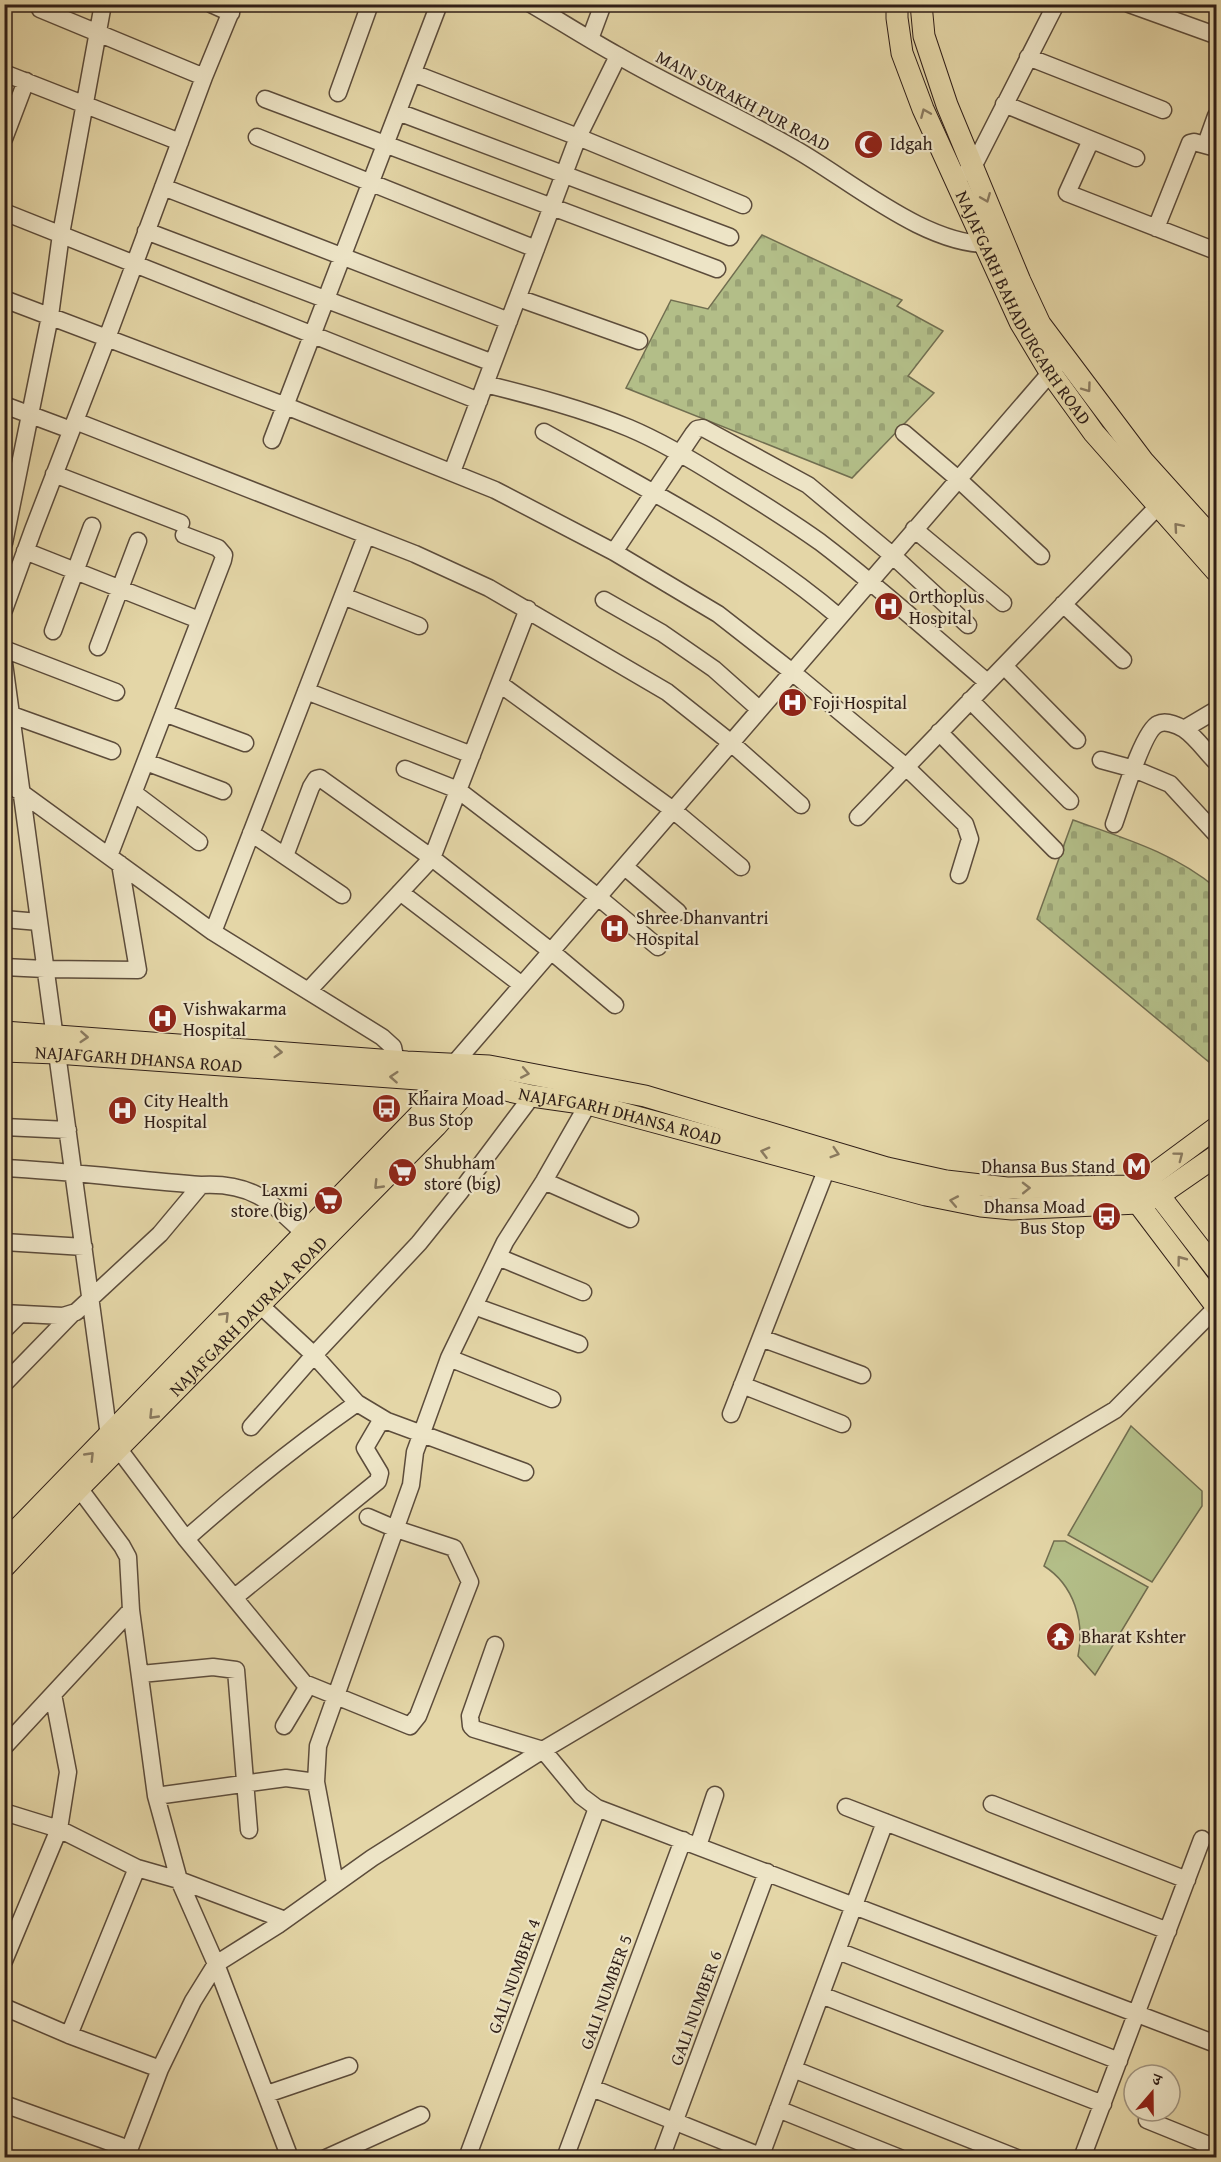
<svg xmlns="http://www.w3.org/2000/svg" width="1221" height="2162" viewBox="0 0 1221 2162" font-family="'Gentium Book Plus','Noto Serif Devanagari',serif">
<defs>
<pattern id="cemetery-stones" width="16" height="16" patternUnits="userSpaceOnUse" patternTransform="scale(1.5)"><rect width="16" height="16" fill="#b3be88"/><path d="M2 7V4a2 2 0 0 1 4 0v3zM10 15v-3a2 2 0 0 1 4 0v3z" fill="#9aa375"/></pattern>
</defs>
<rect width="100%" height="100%" fill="#e4d6a7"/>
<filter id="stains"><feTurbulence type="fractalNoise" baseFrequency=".00333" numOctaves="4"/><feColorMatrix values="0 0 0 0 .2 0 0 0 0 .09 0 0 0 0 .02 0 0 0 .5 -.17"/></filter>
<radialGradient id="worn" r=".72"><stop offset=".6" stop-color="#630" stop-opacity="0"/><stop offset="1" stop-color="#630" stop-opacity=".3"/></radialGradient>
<path fill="#b3be88" stroke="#716e50" stroke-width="1.5" d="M1131 1426 1202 1491V1506L1152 1582 1068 1535Z
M1054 1541H1065L1148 1587 1095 1675 1078 1656C1085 1622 1074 1585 1044 1566Z"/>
<path fill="url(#cemetery-stones)" stroke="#716e50" stroke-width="1.5" d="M762 235 902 300 897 306 943 331 908 376 934 393 852 478 626 388 671 300 708 309Z
M1073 820C1123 838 1175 853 1216 888V1068L1037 919Z"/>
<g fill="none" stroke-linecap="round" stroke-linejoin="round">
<defs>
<path id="minor" d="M211 4 231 13
M531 4C560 21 588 39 617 55 675 89 737 115 795 149 850 180 928 248 993 244
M1129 4 1215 35
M40 9 204 77
M590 39 603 4
M1028 57 1163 110
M4 73 180 142
M413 73 578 137 743 205
M338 93 370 4
M265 99 717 269
M1004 104 1136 158
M398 112 730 237
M257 137 536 249
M4 139 26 81
M1091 140 1067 193 1216 251
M1206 144 1216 116
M966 172 973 167 1056 4
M163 187 509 321
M4 212 479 401
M1156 228 1190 143 1194 142 1216 148
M146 231 493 363
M518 298 639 341
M4 299 286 406 495 490 614 552 718 614 791 671 906 767 965 824 970 839 959 875
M485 384C533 396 583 409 629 428 662 442 694 461 724 480 757 500 789 520 820 542 878 586 932 635 987 682
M4 405 71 430
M75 421 415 554 489 588 667 692 730 742 801 805
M544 432C646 489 750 541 839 617
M904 433 958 479 1041 556
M272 440 439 4
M452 472 578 137 618 56
M54 474 181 523
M914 529 1003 603
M4 543 50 316 61 234 103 4
M25 551 199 620
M614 552 693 434 697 429 703 428 808 485 892 555 968 625
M343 596 419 626
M604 600 662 633 714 669 759 709
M1063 604 1123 660
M4 610 33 530 107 338 204 77 234 4
M53 631 92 526
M98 647 138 541
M4 649 116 692
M4 663 109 1436 186 1539 304 1683 410 1726 418 1716 470 1582 454 1548 396 1529 368 1517
M1004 666 1077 740
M500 684 673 810 741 867
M306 691 472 755
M970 700 1070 801
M164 713 245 743
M12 715 112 751
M1184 729 1216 710
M939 732 1055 850
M1101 760 1134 769 1170 784 1216 834
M146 762 223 791
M405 769 458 790 598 897 658 947
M4 780 213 932 382 1037 393 1047 396 1061
M134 793 199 842
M858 817 1166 498
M1114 824C1121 805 1143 730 1158 724 1165 720 1177 725 1184 729 1196 737 1206 752 1216 762
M251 833 342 895
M109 856 223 560 224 555 218 548 184 535
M285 856 311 787 316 779 320 778 432 858 552 952 615 1005
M625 867 678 912
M400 892 522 985
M4 919 39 922
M213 932 366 536
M4 967 45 969 138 970 120 864
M308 991 432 858 528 609
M453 1065 1058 364
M4 1127 68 1130
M4 1168C70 1171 135 1180 201 1185
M544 1181 630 1219
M4 1242 84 1247
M498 1257 583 1292
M260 1305 314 1355 357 1403 387 1421
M474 1306 579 1344
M4 1313 63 1316 76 1312 160 1234 201 1185C252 1182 271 1202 305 1234
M4 1330 20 1314
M761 1338 862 1375
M449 1358 552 1399
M4 1384 72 1314
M742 1385 842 1424
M731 1414 827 1168
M251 1427 314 1355 419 1243 460 1192 532 1096
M79 1488 122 1546 128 1557 131 1610 156 1796 179 1880 216 1964 290 2158
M186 1539C241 1490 297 1445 357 1403
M235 1597 378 1481 380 1473 365 1448 379 1424 387 1421 525 1472
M495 1645 470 1716 471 1726 474 1729 543 1750 581 1796 597 1808 1216 2044
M141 1674 213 1667 236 1670 249 1830
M284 1726 308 1686
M4 1747 131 1610
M156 1796 286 1778 316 1782
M992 1804 1187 1880
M846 1807 1168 1931
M4 1812 59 1829 137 1868 179 1880 285 1920
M698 1846 715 1795
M335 1883 316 1782 318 1746 411 1485 415 1452 449 1358 505 1242 544 1181 588 1104
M838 1951 1119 2061
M4 1961 59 1829 68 1772 53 1694
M821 1995 1103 2104
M4 2007 69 2035 160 2069
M69 2035 137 1868
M793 2069 1017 2158
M592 2088 765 2158
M267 2094 349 2066
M4 2104 129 2149
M778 2109 900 2158
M1147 2120 1216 2148
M126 2158 160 2069 193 2001 216 1964 278 1925 372 1858 543 1750 1115 1410 1216 1308
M326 2158 421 2115
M467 2158 597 1808
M565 2158 683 1840
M661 2158 767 1872
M760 2158 885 1822
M1082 2158 1202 1839"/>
<g id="major">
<path id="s1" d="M897 4V18L902 53 923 109 1020 322 1050 372 1094 433 1216 571"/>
<path d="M921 4 924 36 947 105 1020 281 1040 324 1143 461 1216 542"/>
<path d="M4 1032 407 1062 489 1066 645 1096 887 1168 946 1181 1007 1188 1130 1186 1147 1179 1216 1128"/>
<path id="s2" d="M4 1051 56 1053 474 1083 532 1096 588 1104 926 1195 981 1206 1012 1209 1138 1203 1158 1196 1216 1156"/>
<path d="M1151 1185 1216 1269"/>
<path d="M1132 1191 1138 1203 1216 1306"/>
<path d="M4 1543 459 1074"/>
<path id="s3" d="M4 1567 79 1488 436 1126 481 1075"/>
</g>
</defs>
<use href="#minor" stroke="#5c4c3b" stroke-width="19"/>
<use href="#major" stroke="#2f1e17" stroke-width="23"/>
<use href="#minor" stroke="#ede4c6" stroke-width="16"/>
<use href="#major" stroke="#e4d6a7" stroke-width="21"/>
</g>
<defs><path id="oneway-chevron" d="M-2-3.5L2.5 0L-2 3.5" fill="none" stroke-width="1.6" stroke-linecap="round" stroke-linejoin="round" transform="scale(1.5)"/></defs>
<g stroke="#8a7a5f">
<use href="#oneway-chevron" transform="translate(925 113) rotate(-113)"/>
<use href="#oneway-chevron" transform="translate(986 198) rotate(68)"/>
<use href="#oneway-chevron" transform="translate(1087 388) rotate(54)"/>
<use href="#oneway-chevron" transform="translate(1178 527) rotate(-131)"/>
<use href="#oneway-chevron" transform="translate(84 1037) rotate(4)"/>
<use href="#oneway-chevron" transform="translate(278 1052) rotate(4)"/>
<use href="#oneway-chevron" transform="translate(525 1073) rotate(11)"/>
<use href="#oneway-chevron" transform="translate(394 1077) rotate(-176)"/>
<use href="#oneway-chevron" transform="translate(765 1152) rotate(-165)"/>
<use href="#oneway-chevron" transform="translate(835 1153) rotate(17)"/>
<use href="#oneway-chevron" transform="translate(1179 1156) rotate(-37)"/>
<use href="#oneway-chevron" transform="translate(378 1185) rotate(134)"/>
<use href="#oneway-chevron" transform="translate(1026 1188) rotate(-1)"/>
<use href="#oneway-chevron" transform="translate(954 1201) rotate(-169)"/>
<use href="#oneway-chevron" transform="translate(1181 1260) rotate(-127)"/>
<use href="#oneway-chevron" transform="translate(225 1316) rotate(-46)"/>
<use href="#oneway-chevron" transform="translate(153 1415) rotate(134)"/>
<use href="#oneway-chevron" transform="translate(90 1456) rotate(-46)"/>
</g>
<defs>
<symbol id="mosque-disc" viewBox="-11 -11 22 22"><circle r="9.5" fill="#8f2418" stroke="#ede4c6"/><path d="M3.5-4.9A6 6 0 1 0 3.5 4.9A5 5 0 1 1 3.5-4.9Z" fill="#fff"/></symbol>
<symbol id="hospital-disc" viewBox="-11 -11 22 22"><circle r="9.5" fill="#8f2418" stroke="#ede4c6"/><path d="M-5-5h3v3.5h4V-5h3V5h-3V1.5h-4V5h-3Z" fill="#fff"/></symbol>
<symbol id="bus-disc" viewBox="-11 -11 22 22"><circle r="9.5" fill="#8f2418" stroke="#ede4c6"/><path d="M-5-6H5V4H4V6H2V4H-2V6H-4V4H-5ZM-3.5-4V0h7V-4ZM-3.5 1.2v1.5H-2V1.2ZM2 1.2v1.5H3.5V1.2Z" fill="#fff"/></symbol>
<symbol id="metro-disc" viewBox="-11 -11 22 22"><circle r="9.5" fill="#8f2418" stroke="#ede4c6"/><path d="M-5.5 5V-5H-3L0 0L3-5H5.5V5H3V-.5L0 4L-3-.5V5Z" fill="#fff"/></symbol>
<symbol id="supermarket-disc" viewBox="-11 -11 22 22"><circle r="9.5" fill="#8f2418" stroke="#ede4c6"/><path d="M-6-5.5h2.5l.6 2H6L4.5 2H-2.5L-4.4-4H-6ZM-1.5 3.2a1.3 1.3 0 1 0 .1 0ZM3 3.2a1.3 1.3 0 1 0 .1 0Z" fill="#fff"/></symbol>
<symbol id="temple-disc" viewBox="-11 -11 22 22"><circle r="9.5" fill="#8f2418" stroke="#ede4c6"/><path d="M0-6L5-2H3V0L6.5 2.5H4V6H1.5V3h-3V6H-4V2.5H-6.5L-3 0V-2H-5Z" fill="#fff"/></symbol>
</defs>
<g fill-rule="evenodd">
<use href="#mosque-disc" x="852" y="128" width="33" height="33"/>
<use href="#hospital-disc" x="872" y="590" width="33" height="33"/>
<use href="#hospital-disc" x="776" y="686" width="33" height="33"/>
<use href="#hospital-disc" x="598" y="912" width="33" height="33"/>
<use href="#hospital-disc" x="146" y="1002" width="33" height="33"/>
<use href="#bus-disc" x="370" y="1092" width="33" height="33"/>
<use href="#hospital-disc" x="106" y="1094" width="33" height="33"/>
<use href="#metro-disc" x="1120" y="1150" width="33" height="33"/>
<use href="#supermarket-disc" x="386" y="1156" width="33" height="33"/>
<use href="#supermarket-disc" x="312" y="1184" width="33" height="33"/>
<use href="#bus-disc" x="1090" y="1200" width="33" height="33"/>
<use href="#temple-disc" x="1044" y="1620" width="33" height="33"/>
</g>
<g text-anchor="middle" stroke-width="4.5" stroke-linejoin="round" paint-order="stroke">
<g font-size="18" fill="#2f1e17" stroke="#ede4c6">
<text transform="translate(743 101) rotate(28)" y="6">MAIN SURAKH PUR ROAD</text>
<text dy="6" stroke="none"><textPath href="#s1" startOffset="332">NAJAFGARH BAHADURGARH ROAD</textPath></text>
<text dy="6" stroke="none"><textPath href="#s2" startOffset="135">NAJAFGARH DHANSA ROAD</textPath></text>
<text dy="6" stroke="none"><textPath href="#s2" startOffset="621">NAJAFGARH DHANSA ROAD</textPath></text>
<text dy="6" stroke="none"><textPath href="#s3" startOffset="350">NAJAFGARH DAURALA ROAD</textPath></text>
<text transform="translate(514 1976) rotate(-70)" y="6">GALI NUMBER 4</text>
<text transform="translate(606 1992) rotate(-70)" y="6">GALI NUMBER 5</text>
<text transform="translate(696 2008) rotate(-70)" y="6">GALI NUMBER 6</text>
</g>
<g font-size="18" fill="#2f1e17" stroke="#ede4c6" text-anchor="start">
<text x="890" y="150">Idgah</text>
<text x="909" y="603">Orthoplus<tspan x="909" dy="21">Hospital</tspan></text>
<text x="813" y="709">Foji Hospital</text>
<text x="636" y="924">Shree Dhanvantri<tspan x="636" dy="21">Hospital</tspan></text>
<text x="183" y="1015">Vishwakarma<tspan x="183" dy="21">Hospital</tspan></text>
<text x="408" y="1105">Khaira Moad<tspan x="408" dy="21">Bus Stop</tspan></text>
<text x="144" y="1107">City Health<tspan x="144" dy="21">Hospital</tspan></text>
<text x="424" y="1169">Shubham<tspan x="424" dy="21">store (big)</tspan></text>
<text x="1115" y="1173" text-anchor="end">Dhansa Bus Stand</text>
<text x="308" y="1196" text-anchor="end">Laxmi<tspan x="308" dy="21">store (big)</tspan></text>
<text x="1085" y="1213" text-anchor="end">Dhansa Moad<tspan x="1085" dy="21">Bus Stop</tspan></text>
<text x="1081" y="1643">Bharat Kshter</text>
</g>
</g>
<rect width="1221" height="2162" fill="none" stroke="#e4d6a7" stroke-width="24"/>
<rect x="6" y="6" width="1209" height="2150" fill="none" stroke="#2f1e17" stroke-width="3"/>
<rect x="12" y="12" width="1197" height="2138" fill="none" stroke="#2f1e17" stroke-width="1.5"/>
<g transform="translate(1152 2093) rotate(20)"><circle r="28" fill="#ede4c6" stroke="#a19580" stroke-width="1.5"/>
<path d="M0-4.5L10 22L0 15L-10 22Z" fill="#8f2418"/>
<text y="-9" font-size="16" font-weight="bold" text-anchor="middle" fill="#2f1e17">उ</text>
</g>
<rect width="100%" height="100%" filter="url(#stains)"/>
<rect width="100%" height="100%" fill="url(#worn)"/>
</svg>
